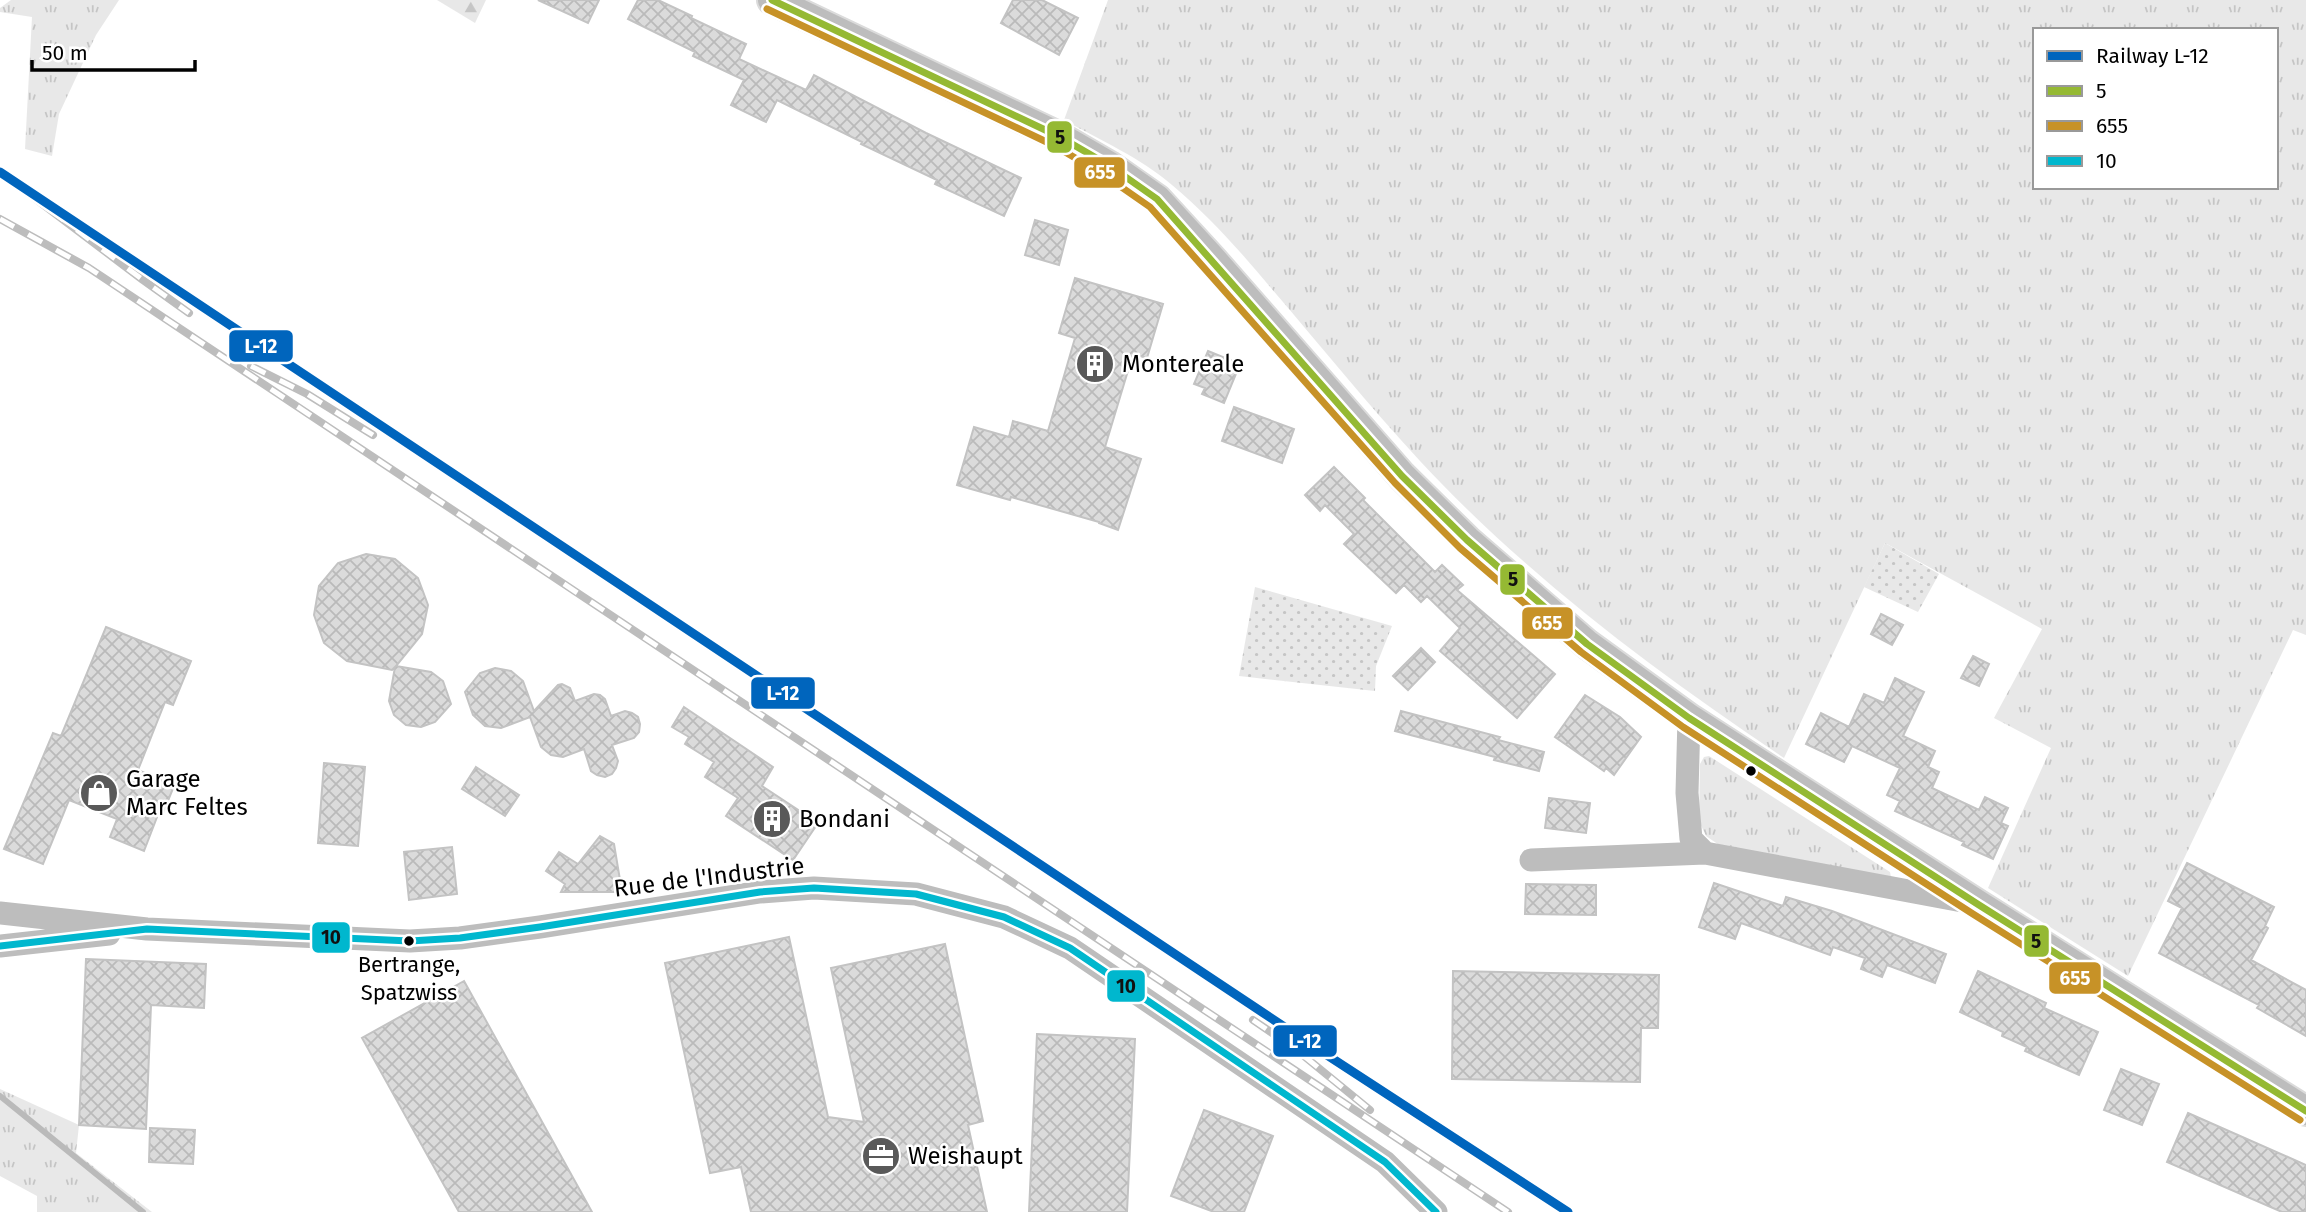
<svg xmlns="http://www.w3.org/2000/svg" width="2306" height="1212" viewBox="0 0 2306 1212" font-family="'Fira Sans',sans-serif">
<defs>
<pattern id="grass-tufts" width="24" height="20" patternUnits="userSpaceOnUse" patternTransform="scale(1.75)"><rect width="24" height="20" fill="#e8e8e8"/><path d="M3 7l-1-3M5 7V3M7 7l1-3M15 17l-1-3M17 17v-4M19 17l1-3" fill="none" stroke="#c5c5c5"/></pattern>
<pattern id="forest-firs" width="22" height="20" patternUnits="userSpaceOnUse" patternTransform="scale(1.75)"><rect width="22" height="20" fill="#e8e8e8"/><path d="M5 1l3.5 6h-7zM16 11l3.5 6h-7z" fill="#c5c5c5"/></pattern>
<pattern id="park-dots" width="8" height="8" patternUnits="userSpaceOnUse" patternTransform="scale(1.75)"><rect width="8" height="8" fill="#e8e8e8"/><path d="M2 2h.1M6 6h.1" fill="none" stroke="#c5c5c5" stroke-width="1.8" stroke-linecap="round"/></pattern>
<pattern id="building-cross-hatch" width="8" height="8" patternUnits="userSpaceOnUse" patternTransform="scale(1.75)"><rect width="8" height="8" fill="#dbdbdb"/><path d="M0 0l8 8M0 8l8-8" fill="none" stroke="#bababa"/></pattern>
</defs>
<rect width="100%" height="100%" fill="#fff"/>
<path fill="url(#grass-tufts)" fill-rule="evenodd" d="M11 0H119L96 35 59 114 52 156 25 149 32 17 0 12V8Z
M1108 0H2306V635L2293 630 2128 976 1988 888 2051 748 1994 718 2042 629 1885 543 1784 758C1654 671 1527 576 1420 461 1368 405 1321 346 1271 288 1241 252 1209 216 1172 185 1141 158 1100 140 1064 120ZM2035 30H2276V187H2035Z
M1709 756 1890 872 1891 877 1722 847 1706 836 1699 821 1700 764 1704 757Z
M0 1089 79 1125 76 1153 152 1212H37V1196L0 1176Z"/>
<path fill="url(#forest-firs)" d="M437 0H486L475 23Z"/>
<path fill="url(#park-dots)" d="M1885 543 1939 574 1918 612 1864 587Z
M1255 587 1392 626 1376 666 1375 691 1239 676Z"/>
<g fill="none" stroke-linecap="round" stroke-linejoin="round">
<path stroke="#bababa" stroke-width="6" d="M0 1096 143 1212"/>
</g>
<path fill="url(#building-cross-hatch)" stroke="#c3c3c3" stroke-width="2" d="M538 0H599L588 23Z
M638 0H658L692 16 691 18 746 44 739 59 806 90 814 75 926 133 1021 178 1004 216 935 184 937 180 861 144 862 142 777 100 766 122 731 105 744 80 693 56 695 52 628 19Z
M1013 0H1042L1078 18 1059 55 1001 23Z
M1035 220 1068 230 1059 265 1025 255Z
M1075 278 1163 304 1147 358 1133 354 1105 447 1141 459 1118 530 1099 523V522L1011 497 1010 500 957 485 974 427 1009 437 1013 421 1048 431 1075 338 1059 333Z
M1208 351 1240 364 1224 403 1202 394 1205 388 1194 384Z
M1234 407 1294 429 1282 463 1222 441Z
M1334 467 1365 498 1363 500 1435 572 1442 565 1463 585 1457 590 1555 674 1517 718 1440 651 1460 628 1427 596 1421 602 1404 585 1396 593 1344 544 1354 534 1325 505 1320 511 1305 495Z
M366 554 395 559 418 578 428 605 422 634 396 666 431 672 443 681 451 704 435 722 421 727 406 725 394 715 389 701 395 667 392 670 347 661 324 643 314 615 319 586 338 563Z
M1881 614 1903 625 1892 645 1871 634Z
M106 627 191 661 173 705 165 702 138 770 174 786 163 813 159 812 144 851 110 837 117 819 69 800 43 864 4 849 53 733 61 736Z
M1421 648 1435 662 1408 690 1393 676Z
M1973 656 1989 664 1979 686 1961 678Z
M495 668 511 671 523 681 534 711 558 685 562 684 570 688 575 701 594 694 600 695 605 699 611 716 625 711 632 713 638 717 640 724 639 732 634 738 612 745 618 761 616 768 612 774 605 777 597 775 591 771 584 749 563 757 551 755 541 747 530 717 501 728 485 726 473 715 465 692 480 673Z
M1895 678 1924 692 1903 736 1935 751 1928 767 1939 772 1932 788 1979 810 1985 797 2008 808 2001 823 2008 826 1993 859 1962 845 1964 842 1895 811 1900 801 1887 795 1900 768 1852 746 1844 762 1806 744 1821 713 1849 727 1864 694 1884 703Z
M1585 695 1620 717 1641 737 1614 775 1606 768 1604 771 1555 737Z
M684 707 773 767 762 786 818 823 793 860 726 816 738 798 705 777 714 762 685 744 689 737 672 727Z
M1401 711 1500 737 1498 740 1544 752 1539 771 1494 760 1495 757 1395 731Z
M324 763 365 767 358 846 318 843Z
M476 767 519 795 505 816 462 789Z
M1549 798 1590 803 1586 833 1545 828Z
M600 836 614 844 622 892H561L565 884 546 871 559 852 578 864Z
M452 847 457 894 409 900 404 852Z
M2187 863 2274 907 2265 926 2268 928 2251 960 2306 990V1036L2257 1008 2259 1005 2159 953 2182 908 2168 901Z
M1714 883 1783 906 1786 897 1832 911 1946 954 1935 983 1887 965 1882 977 1861 969 1865 958 1833 947 1830 955 1741 923 1735 939 1699 927Z
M1526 884 1596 885V915L1525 914Z
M789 937 828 1117 864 1122 831 968 945 944 983 1121 968 1125 987 1212H751L741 1167 710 1173 665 963Z
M86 959 206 964 204 1008 151 1005 146 1129 79 1125Z
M1453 971 1659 975 1658 1028H1641L1640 1082 1452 1079Z
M1978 971 2046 1003 2044 1008 2098 1032 2079 1075 2025 1051 2027 1047 2002 1036 2003 1032 1960 1012Z
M464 981 592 1212H459L362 1038Z
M1037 1034 1135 1039 1127 1212H1029Z
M2121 1069 2159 1084 2142 1125 2104 1110Z
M1204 1110 1273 1136 1244 1212H1214L1171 1196Z
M2188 1113 2306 1165V1212H2282L2167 1162Z
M150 1128 195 1130 193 1164 149 1162Z"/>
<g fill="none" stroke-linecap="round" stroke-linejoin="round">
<defs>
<path id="major" d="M772 0 1060 137 1110 166 1157 199 1212 259 1402 476 1467 540 1587 644 1689 718 1979 905 2306 1111"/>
</defs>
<use href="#major" stroke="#dbdbdb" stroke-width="32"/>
<path stroke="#bdbdbd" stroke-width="23" d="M1689 718 1687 793 1691 839 1705 853 1973 903
M1531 860 1705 853
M0 913 147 929 410 941 460 938 540 927 760 892 814 888 916 894 1004 917 1070 948 1385 1162 1436 1212
M0 946 109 934"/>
<use href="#major" stroke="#bdbdbd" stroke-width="28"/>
<defs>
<path id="rail" d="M0 172 143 280 189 313
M0 219 89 268 1508 1212
M251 366 307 394 373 435
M1253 1020 1293 1047 1370 1110"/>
</defs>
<use href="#rail" stroke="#bdbdbd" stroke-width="8"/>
<use href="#rail" stroke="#fff" stroke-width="5" stroke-dasharray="16" stroke-linecap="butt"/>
<defs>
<path id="bus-1" d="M772 0 1060 137 1110 166 1157 199 1402 476 1467 540 1587 644 1689 718 1979 905 2306 1111"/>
<path id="bus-2" d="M767 9 1055 146 1104 175 1150 207 1395 483 1460 548 1581 652 1683 727 1973 914 2300 1120"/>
<path id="bus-3" d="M0 946 147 929 410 941 460 938 540 927 760 892 814 888 916 894 1004 917 1070 948 1385 1162 1436 1212"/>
</defs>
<use href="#bus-1" stroke="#fff" stroke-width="12"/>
<use href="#bus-2" stroke="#fff" stroke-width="12"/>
<use href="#bus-3" stroke="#fff" stroke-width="12"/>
<use href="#bus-1" stroke="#95b933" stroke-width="7"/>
<use href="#bus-2" stroke="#c79227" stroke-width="7"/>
<use href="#bus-3" stroke="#00b7ce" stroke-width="7"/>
<defs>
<path id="rail-1" d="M0 172 1310 1044 1568 1212"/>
</defs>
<use href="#rail-1" stroke="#fff" stroke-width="14"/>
<use href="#rail-1" stroke="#0065bd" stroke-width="9"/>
</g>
<defs>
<symbol id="building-disc" viewBox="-11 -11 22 22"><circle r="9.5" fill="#595959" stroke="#fff"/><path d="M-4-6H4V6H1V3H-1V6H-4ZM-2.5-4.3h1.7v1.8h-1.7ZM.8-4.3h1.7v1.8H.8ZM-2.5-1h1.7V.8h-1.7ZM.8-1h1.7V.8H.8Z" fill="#fff"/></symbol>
<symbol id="shop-disc" viewBox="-11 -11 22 22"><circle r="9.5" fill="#595959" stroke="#fff"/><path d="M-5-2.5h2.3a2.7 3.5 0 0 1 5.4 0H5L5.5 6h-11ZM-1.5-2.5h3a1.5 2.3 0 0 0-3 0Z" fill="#fff"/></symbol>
<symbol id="office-disc" viewBox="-11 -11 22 22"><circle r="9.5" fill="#595959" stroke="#fff"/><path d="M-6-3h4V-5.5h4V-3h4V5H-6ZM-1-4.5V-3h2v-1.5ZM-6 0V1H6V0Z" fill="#fff"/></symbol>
</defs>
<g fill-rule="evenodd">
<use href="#building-disc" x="1073" y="342" width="44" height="44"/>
<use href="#shop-disc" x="77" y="771" width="44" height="44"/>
<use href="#building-disc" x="750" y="797" width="44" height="44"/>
<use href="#office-disc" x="859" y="1134" width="44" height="44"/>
</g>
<g fill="#000" stroke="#fff" stroke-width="2.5">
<circle cx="1751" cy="771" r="6"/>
<circle cx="409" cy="941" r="6"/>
</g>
<g text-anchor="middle" stroke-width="5" stroke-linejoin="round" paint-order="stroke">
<g font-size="22" fill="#000" stroke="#fff">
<text x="409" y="972">Bertrange,<tspan x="409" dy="28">Spatzwiss</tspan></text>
</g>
<g font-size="24" fill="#000" stroke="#fff" text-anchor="start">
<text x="1122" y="372">Montereale</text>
<text x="126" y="787">Garage<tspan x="126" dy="28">Marc Feltes</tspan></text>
<text x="799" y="827">Bondani</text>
<text x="908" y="1164">Weishaupt</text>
</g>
<g font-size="24" fill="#000" stroke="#fff">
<text transform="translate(709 877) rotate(-7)" y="8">Rue de l'Industrie</text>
</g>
</g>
<g stroke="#fff" stroke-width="2.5">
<rect x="1046" y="120" width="27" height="34" rx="7" fill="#95b933"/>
<rect x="1073" y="156" width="53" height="33" rx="7" fill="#c79227"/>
<rect x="228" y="329" width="66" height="34" rx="7" fill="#0065bd"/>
<rect x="1499" y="563" width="27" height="33" rx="7" fill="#95b933"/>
<rect x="1521" y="606" width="53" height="34" rx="7" fill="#c79227"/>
<rect x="750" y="676" width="66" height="34" rx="7" fill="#0065bd"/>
<rect x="311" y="921" width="40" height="33" rx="7" fill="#00b7ce"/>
<rect x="2023" y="924" width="27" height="34" rx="7" fill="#95b933"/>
<rect x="2048" y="961" width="54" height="34" rx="7" fill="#c79227"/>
<rect x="1106" y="969" width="40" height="34" rx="7" fill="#00b7ce"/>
<rect x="1272" y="1024" width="66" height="34" rx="7" fill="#0065bd"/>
</g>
<g font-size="19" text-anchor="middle" font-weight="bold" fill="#fff">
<text x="1100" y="179">655</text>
<text x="261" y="353">L-12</text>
<text x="1547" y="630">655</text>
<text x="783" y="700">L-12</text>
<text x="2075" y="985">655</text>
<text x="1305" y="1048">L-12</text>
</g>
<g font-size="19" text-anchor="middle" font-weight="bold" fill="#111">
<text x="1060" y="144">5</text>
<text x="1513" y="586">5</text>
<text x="331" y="944">10</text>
<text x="2036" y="948">5</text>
<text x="1126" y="993">10</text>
</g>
<rect x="2033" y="28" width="245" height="161" fill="#ffffff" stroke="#999999" stroke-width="2"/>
<rect x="2047" y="51" width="35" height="10" fill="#0065bd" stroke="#999999" stroke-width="2"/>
<text x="2096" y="63" font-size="21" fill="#000000">Railway L-12</text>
<rect x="2047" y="86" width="35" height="10" fill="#95b933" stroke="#999999" stroke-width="2"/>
<text x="2096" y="98" font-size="21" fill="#000000">5</text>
<rect x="2047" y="121" width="35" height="10" fill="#c79227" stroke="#999999" stroke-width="2"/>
<text x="2096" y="133" font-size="21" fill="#000000">655</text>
<rect x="2047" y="156" width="35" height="10" fill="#00b7ce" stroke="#999999" stroke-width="2"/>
<text x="2096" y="168" font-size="21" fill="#000000">10</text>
<path d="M32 60v10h163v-10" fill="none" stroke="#000000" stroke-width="3.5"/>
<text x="42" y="60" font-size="21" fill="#000000" stroke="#ffffff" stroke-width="5" paint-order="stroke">50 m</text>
</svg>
